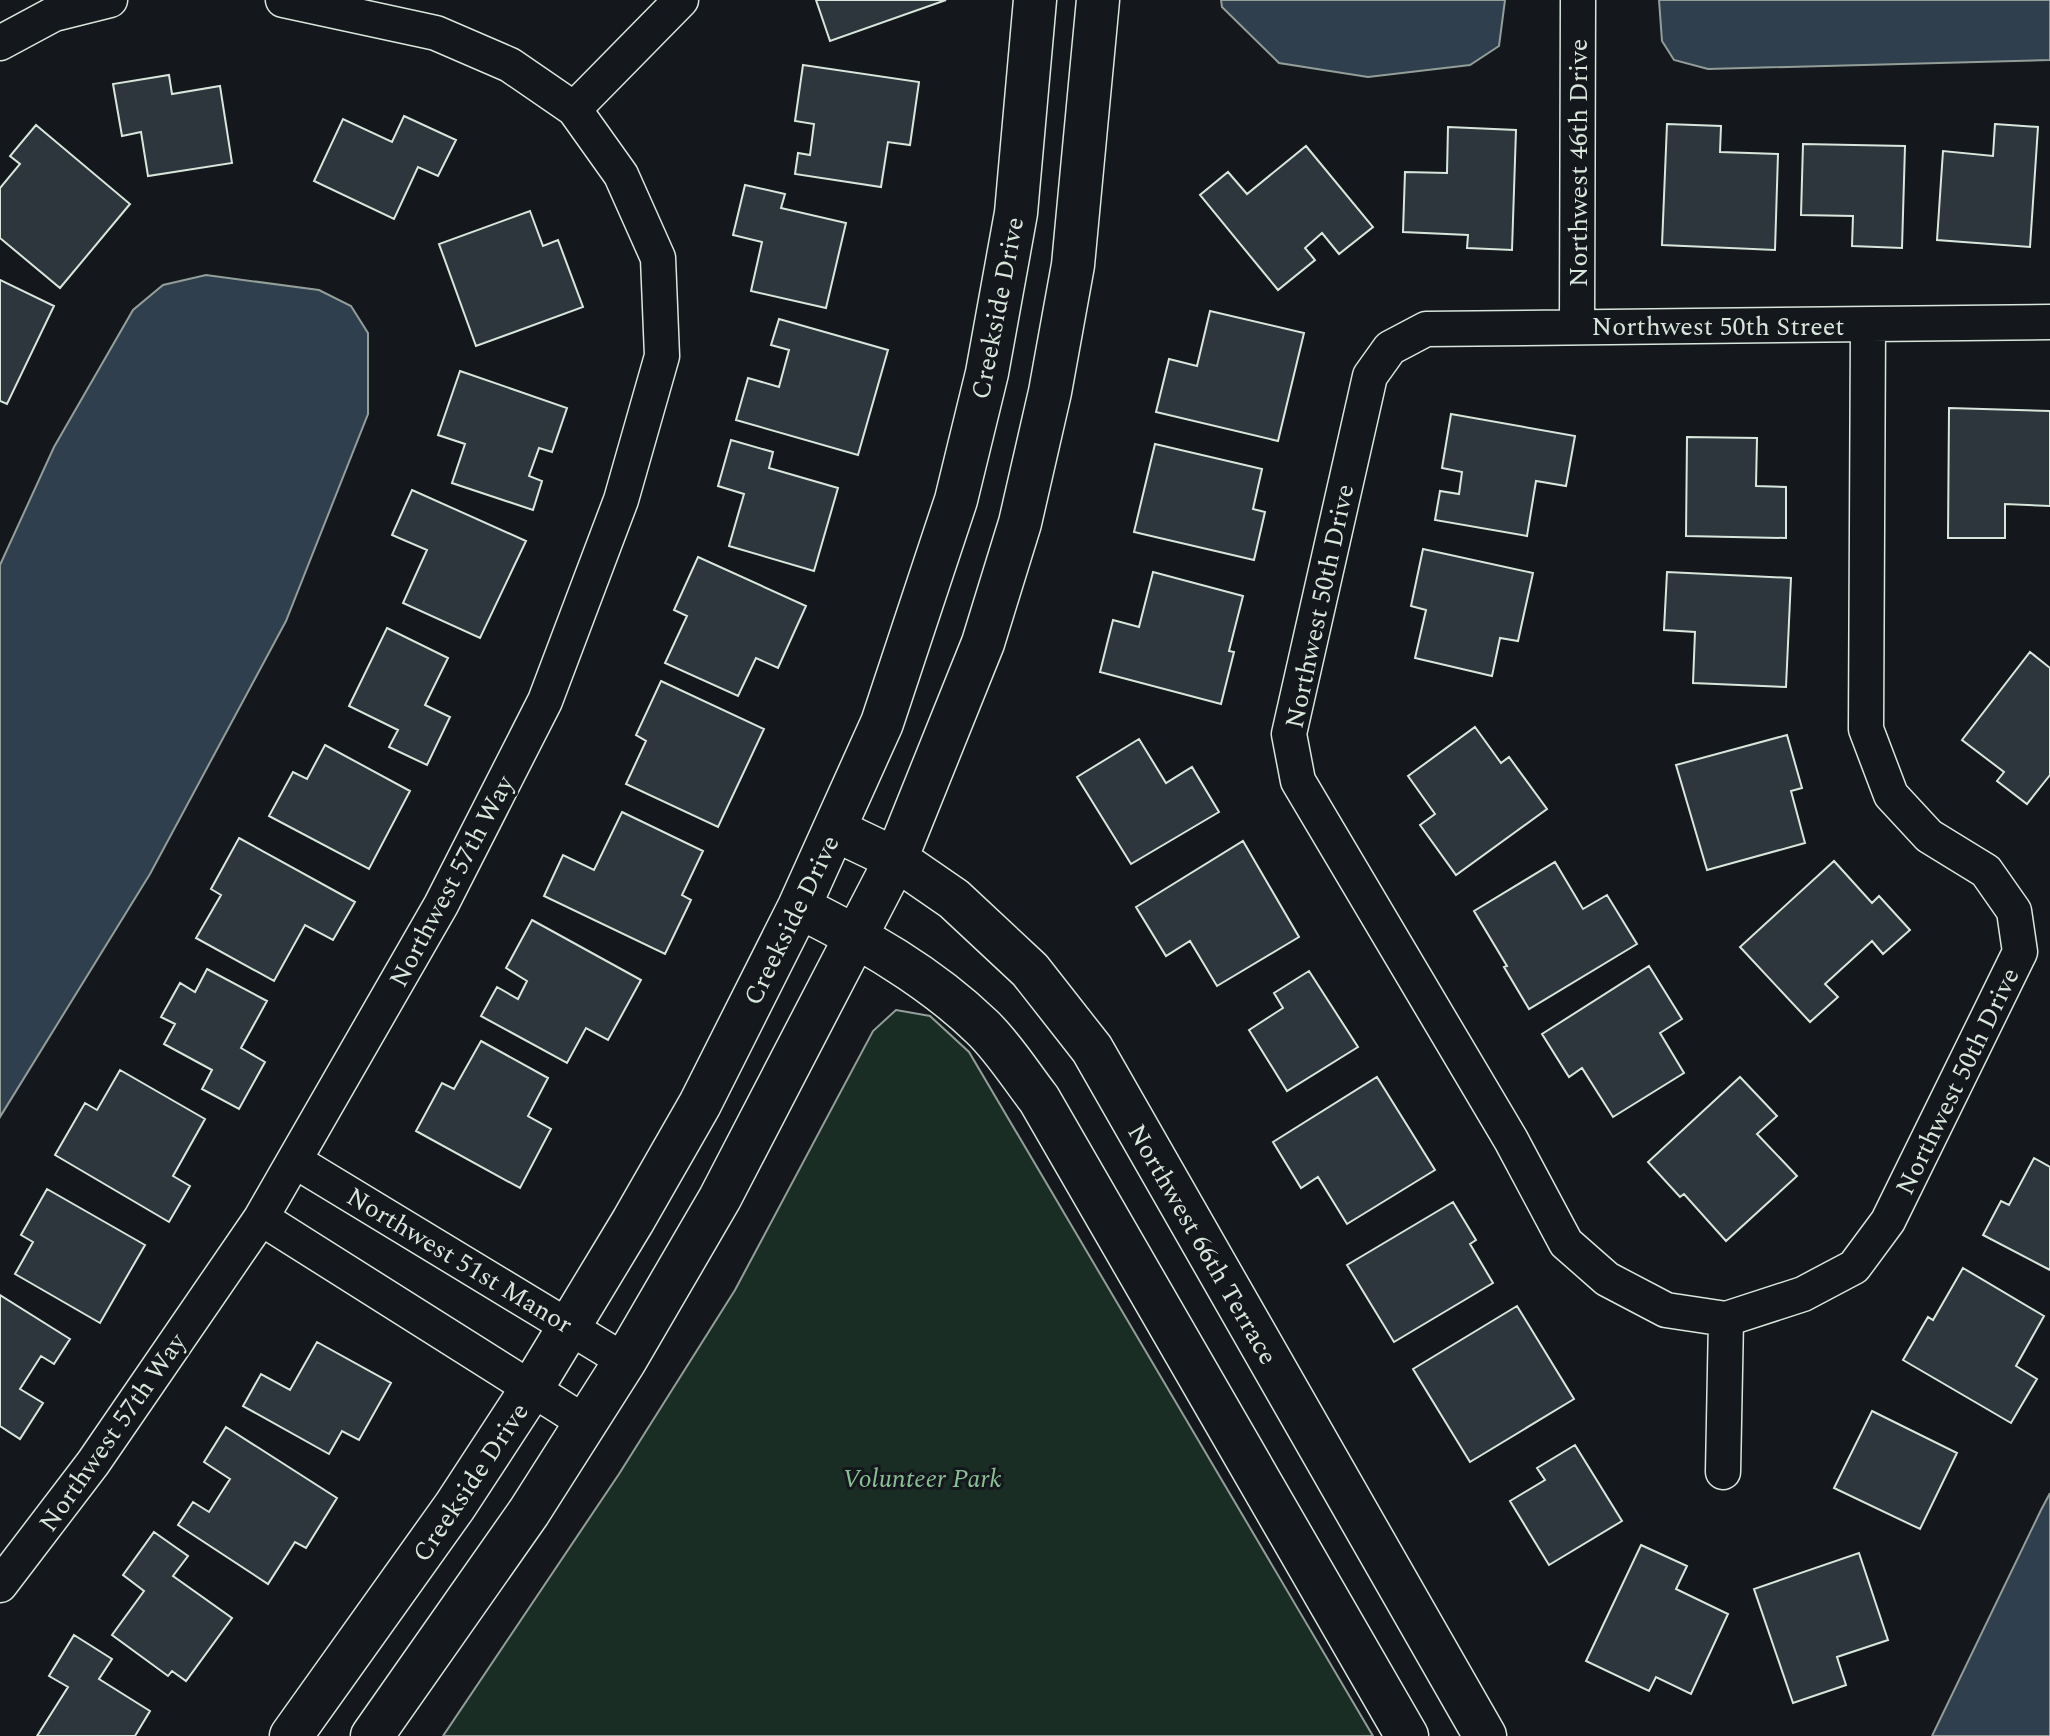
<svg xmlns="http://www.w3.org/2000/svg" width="2050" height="1736" viewBox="0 0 2050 1736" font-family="Spectral,serif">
<rect width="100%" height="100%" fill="#14181c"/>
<path fill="#1a2d24" stroke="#939e99" stroke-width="2" d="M896 1010 930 1016 969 1052 1373 1736H443L619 1474 735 1290 873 1031Z"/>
<path fill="#2f3f4d" stroke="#939e99" stroke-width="2" d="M1221 0H1505L1499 46 1470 65 1368 77 1279 63 1222 7Z
M1659 0H2050V60L1708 69 1674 60 1662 41Z
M206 275 319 290 351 306 368 333V414L286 621 150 874 0 1117V565L54 447 133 310 163 285Z
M2050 1493V1736H1932L2041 1510Z"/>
<path fill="#2c363c" stroke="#d8e6dc" stroke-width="2" d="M816 0H946L830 41Z
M803 65 919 82 910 145 888 142 881 187 795 174 798 153 810 155 814 124 795 121Z
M169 75 172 94 220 86 232 163 148 176 141 132 122 136 113 84Z
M404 116 456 140 438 176 418 167 394 219 314 181 343 119 392 142Z
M1667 124 1721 126 1720 152 1778 154 1775 250 1662 245Z
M1995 124 2038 127 2030 247 1937 240 1943 151 1993 156Z
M36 125 130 204 60 288 0 238V188L20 164 10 156Z
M1448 127 1516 130 1512 250 1467 248 1468 235 1403 232 1405 172 1447 173Z
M1803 144 1905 146 1902 248 1852 246 1853 216 1801 215Z
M1306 146 1373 227 1339 254 1322 233 1305 248 1315 260 1278 290 1200 195 1228 172 1247 194Z
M745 185 785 194 781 208 846 223 826 308 751 291 762 242 733 235Z
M530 211 543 246 558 240 583 307 476 346 439 244Z
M0 280 54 306 7 404 0 401Z
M1210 311 1304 333 1278 441 1156 412 1169 359 1197 366Z
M779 319 888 350 858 455 736 420 748 378 779 387 789 350 771 345Z
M460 371 567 408 552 452 539 448 529 476 542 481 533 510 452 483 465 444 438 435Z
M1949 408 2050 411V506L2005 504V538H1948Z
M1451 414 1575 436 1566 486 1536 481 1527 536 1435 520 1440 491 1459 494 1462 472 1442 468Z
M1687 437 1757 438 1756 486 1786 487V538L1686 536Z
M731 440 773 452 769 468 838 488 814 571 729 546 744 494 718 486Z
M1155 444 1262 469 1253 509 1265 512 1254 560 1134 532Z
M412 490 526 541 480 638 403 603 427 550 392 535Z
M1423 549 1533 573 1518 641 1500 638 1492 676 1415 658 1426 610 1411 606Z
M698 557 806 606 778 668 756 658 738 696 665 663 687 616 674 610Z
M1153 572 1243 596 1229 651 1234 652 1221 704 1100 672 1113 620 1139 627Z
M1667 572 1791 578 1786 687 1693 683 1695 632 1664 630Z
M387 628 448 658 425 705 450 717 427 765 389 747 398 730 349 706Z
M2030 652 2050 668V775L2027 804 1997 781 2004 772 1962 740Z
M661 681 764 729 718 827 626 784 646 741 636 735Z
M1475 727 1501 763 1509 757 1547 809 1456 875 1420 825 1435 814 1408 776Z
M1787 735 1802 788 1791 791 1805 843 1707 870 1676 765Z
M1139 739 1166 783 1192 767 1219 812 1131 864 1077 777Z
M325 745 410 791 369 869 269 816 293 772 307 779Z
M622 812 703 851 682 895 691 900 665 954 544 896 563 855 594 870Z
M239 838 355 902 333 940 305 925 274 981 196 938 221 895 211 889Z
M1243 841 1299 937 1217 986 1190 941 1166 956 1136 907Z
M1834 861 1872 903 1879 896 1910 930 1883 954 1872 941 1825 984 1838 997 1810 1022 1740 947Z
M1555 862 1583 909 1607 895 1637 944 1529 1009 1504 967 1507 966 1474 911Z
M532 920 641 980 608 1040 586 1028 567 1063 481 1016 497 987 518 999 527 981 506 968Z
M1649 966 1682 1019 1660 1033 1684 1073 1613 1117 1582 1068 1569 1077 1542 1034Z
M207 969 267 1001 241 1048 265 1062 239 1109 202 1089 212 1070 164 1044 175 1024 161 1017 180 983 195 992Z
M1309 971 1358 1047 1287 1091 1249 1030 1283 1008 1274 993Z
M481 1041 548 1078 528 1116 551 1129 520 1188 416 1131 442 1083 454 1089Z
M120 1070 205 1119 173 1176 190 1186 169 1222 55 1155 85 1103 97 1110Z
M1377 1077 1435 1170 1347 1224 1318 1177 1301 1188 1273 1142Z
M1740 1077 1777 1116 1757 1134 1797 1176 1726 1241 1684 1194 1680 1197 1648 1162Z
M2034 1158 2050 1167V1270L1983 1235 2001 1201 2009 1205Z
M47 1189 145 1245 100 1323 15 1274 33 1242 21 1235Z
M1453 1202 1476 1240 1470 1244 1493 1283 1394 1342 1347 1265Z
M1963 1268 2044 1316 2016 1366 2037 1379 2011 1423 1903 1360 1928 1317 1933 1320Z
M0 1295 70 1339 54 1364 41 1356 20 1389 43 1403 20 1439 0 1426Z
M1517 1306 1574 1399 1470 1462 1413 1369Z
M317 1342 391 1383 359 1440 342 1431 329 1454 243 1406 261 1374 290 1390Z
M1872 1411 1957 1453 1920 1529 1834 1488Z
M226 1427 337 1498 306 1548 295 1542 268 1584 178 1525 193 1502 209 1512 230 1479 204 1462Z
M1575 1445 1622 1521 1549 1565 1510 1501 1545 1480 1537 1468Z
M154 1532 188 1556 173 1576 232 1618 186 1681 172 1671 168 1676 112 1635 144 1591 123 1575Z
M1641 1545 1687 1566 1676 1589 1728 1614 1691 1694 1656 1677 1649 1691 1586 1661Z
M1859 1553 1888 1640 1837 1657 1846 1685 1793 1703 1754 1589Z
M74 1635 112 1659 99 1679 150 1711 135 1736H37L68 1687 49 1676Z"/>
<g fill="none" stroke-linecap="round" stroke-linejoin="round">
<defs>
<path id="minor" d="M0 43 54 14 110 0
M574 109 681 0
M1868 325 1866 729 1891 795 1929 836 1986 871 2014 911 2020 952 1888 1221 1854 1267 1803 1294 1726 1319 1666 1310 1607 1279 1566 1243 1511 1140 1298 781 1289 734 1370 376 1390 348 1426 329 2050 322
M1577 327 1578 0
M295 1161 625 1361
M261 1218 586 1423
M1723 1472 1726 1319
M0 1585 93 1463 261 1218 441 905 545 701 621 500 662 356 658 258 621 175 574 109 510 65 436 33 283 0"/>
<path id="tertiary" d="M835 830 896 859 954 899 1030 970 1092 1049 1485 1736
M799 907C865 940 928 975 982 1027 1004 1048 1021 1076 1039 1099L1407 1736
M291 1736 455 1506 532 1388 633 1221 700 1104 799 907 882 723 956 500 987 373 1016 213 1035 0
M372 1736 529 1512 625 1361 720 1198 896 859 983 643 1020 523 1050 392 1073 265 1098 0"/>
</defs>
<use href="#minor" stroke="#d8e6dc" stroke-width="37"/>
<use href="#tertiary" stroke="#d8e6dc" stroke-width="45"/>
<use href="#minor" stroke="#14181c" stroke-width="34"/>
<use href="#tertiary" stroke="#14181c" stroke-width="42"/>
</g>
<g text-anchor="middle" stroke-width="6" stroke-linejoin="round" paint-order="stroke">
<g font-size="26" fill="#d8e6dc" stroke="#14181c">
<text transform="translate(1578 163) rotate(-90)" y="9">Northwest 46th Drive</text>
<text transform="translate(997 308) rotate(-79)" y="9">Creekside Drive</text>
<text x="1718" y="335">Northwest 50th Street</text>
<text transform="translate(1319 606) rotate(-78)" y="9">Northwest 50th Drive</text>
<text transform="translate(451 881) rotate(-62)" y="9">Northwest 57th Way</text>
<text transform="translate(791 920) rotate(-64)" y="9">Creekside Drive</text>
<text transform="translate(1957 1081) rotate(-64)" y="9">Northwest 50th Drive</text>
<text transform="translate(1203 1244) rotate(60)" y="9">Northwest 66th Terrace</text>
<text transform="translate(460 1260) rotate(31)" y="9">Northwest 51st Manor</text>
<text transform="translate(112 1432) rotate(-55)" y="9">Northwest 57th Way</text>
<text transform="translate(470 1482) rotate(-56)" y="9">Creekside Drive</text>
</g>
<g font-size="26" font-style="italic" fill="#8ac095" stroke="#14181c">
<text x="922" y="1487">Volunteer Park</text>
</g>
</g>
</svg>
